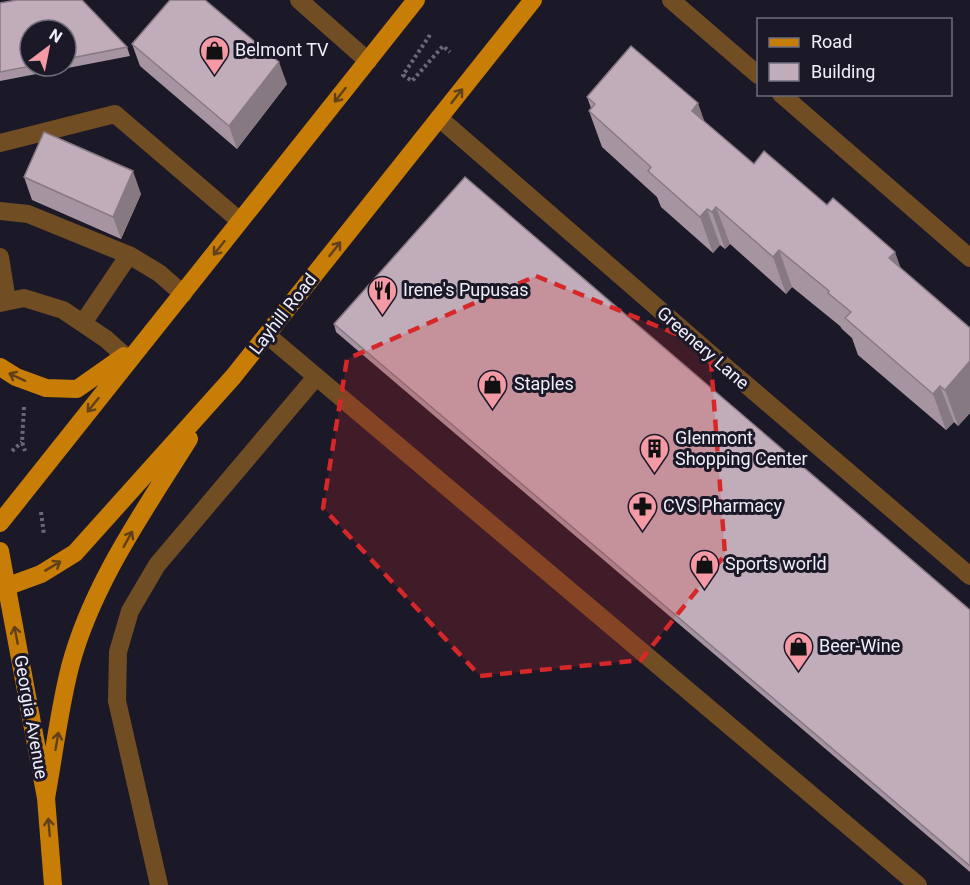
<svg xmlns="http://www.w3.org/2000/svg" width="970" height="885" viewBox="0 0 970 885" font-family="Roboto,sans-serif">
<rect width="100%" height="100%" fill="#1b1828"/>
<g fill="none" stroke-linecap="round" stroke-linejoin="round">
<path stroke="#6b6977" stroke-width="4" stroke-dasharray="3 3" stroke-linecap="butt" d="M430 35 403 75 412 81 443 46 450 52
M24 407 22 442 25 451
M12 451 22 442
M41 512 44 535"/>
<path stroke="#714d23" stroke-width="18" d="M299 0 368 61
M671 0 758 75
M781 94 970 258
M439 118 729 370 970 576
M0 143 115 114 240 221
M0 211 28 214 129 255 159 273 183 294
M0 257 7 301
M0 303 24 298 63 310 106 339 125 356
M83 323 129 255
M267 335 918 885
M159 885 117 701 118 652 130 611 157 565 316 377"/>
<path stroke="#c87d06" stroke-width="18" d="M0 367 16 377 46 388 77 389 124 356
M0 523 416 0
M0 551 46 798 53 885
M0 589 41 574 75 553 233 377 533 0
M46 798C54 755 59 710 70 667 92 584 144 511 189 439"/>
</g>
<path fill="#a695a0" fill-rule="evenodd" d="M0 3 127 47 130 56 0 81ZM66 30V66H30Z
M132 44 287 84 237 149 140 66Z
M587 97 705 122 754 164 901 269 970 328V413L958 426 954 422 946 430 858 355 852 338 842 329 840 326 792 287 786 294 730 244 725 249 720 245 713 253 661 207 657 197 602 147 589 111 591 108Z
M24 177 141 194 121 239 32 200Z
M334 324 970 610V872L336 332Z"/>
<path fill="#877982" d="M279 62 287 84 237 149 229 126Z
M698 103 711 140 692 111Z
M133 171 141 194 121 239 113 217Z
M716 207 730 244 725 249 712 212Z
M707 209 720 245 713 253 700 217Z
M779 250 792 287 786 294 773 257Z
M895 252 908 288 889 258Z
M970 361V413L958 426 945 390Z
M940 386 954 422 946 430 933 394Z"/>
<path fill="#c1adba" stroke="#877982" stroke-width="1.5" d="M17 0H82L127 47 66 59V30H30L31 66 0 72V3Z
M170 0H205L279 62 229 126 132 44Z
M631 46 698 103 692 111 754 164 764 151 827 205 833 198 895 252 889 258 970 328V361L945 390 940 386 933 394 845 318 851 312 828 293 829 291 779 250 773 257 716 207 712 212 707 209 700 217 648 171 651 167 589 111 595 104 587 97Z
M44 132 133 171 113 217 24 177Z
M465 177 970 610V866L334 324Z"/>
<defs><path id="oneway-shaft" d="M-6 0H5M1.5-3L5.5 0L1.5 3" fill="none" stroke-width="1.6" stroke-linecap="round" stroke-linejoin="round" transform="scale(1.5)"/></defs>
<g stroke="#60401a">
<use href="#oneway-shaft" transform="translate(340 95) rotate(128)"/>
<use href="#oneway-shaft" transform="translate(457 96) rotate(-52)"/>
<use href="#oneway-shaft" transform="translate(219 248) rotate(128)"/>
<use href="#oneway-shaft" transform="translate(335 249) rotate(-52)"/>
<use href="#oneway-shaft" transform="translate(17 377) rotate(-155)"/>
<use href="#oneway-shaft" transform="translate(93 405) rotate(129)"/>
<use href="#oneway-shaft" transform="translate(128 539) rotate(-61)"/>
<use href="#oneway-shaft" transform="translate(53 566) rotate(-31)"/>
<use href="#oneway-shaft" transform="translate(16 635) rotate(-101)"/>
<use href="#oneway-shaft" transform="translate(57 741) rotate(-80)"/>
<use href="#oneway-shaft" transform="translate(49 827) rotate(-95)"/>
</g>
<path fill="#d62828" fill-opacity="0.2" stroke="#d62828" stroke-width="4.5" stroke-dasharray="12 8" stroke-linejoin="round" d="M536 276 710 348 725 555 641 660 480 676 323 508 347 359Z"/>
<defs>
<symbol id="shop-pin" viewBox="-11 -11 22 30"><path d="M0 17L-7.5 6A9.5 9.5 0 1 1 7.5 6Z" fill="#f49aa4" stroke="#1b1828"/><path d="M-5-2.5h2.3a2.7 3.5 0 0 1 5.4 0H5L5.5 6h-11ZM-1.5-2.5h3a1.5 2.3 0 0 0-3 0Z" fill="#111"/></symbol>
<symbol id="restaurant-pin" viewBox="-11 -11 22 30"><path d="M0 17L-7.5 6A9.5 9.5 0 1 1 7.5 6Z" fill="#f49aa4" stroke="#1b1828"/><path d="M-5-6h1v4h1v-4h1v4h1v-4h1v5L-1.5 .5V6h-2V.5L-5-1ZM5-6V6H3V1.5H1.5Q1.5-4 5-6Z" fill="#111"/></symbol>
<symbol id="building-pin" viewBox="-11 -11 22 30"><path d="M0 17L-7.5 6A9.5 9.5 0 1 1 7.5 6Z" fill="#f49aa4" stroke="#1b1828"/><path d="M-4-6H4V6H1V3H-1V6H-4ZM-2.5-4.3h1.7v1.8h-1.7ZM.8-4.3h1.7v1.8H.8ZM-2.5-1h1.7V.8h-1.7ZM.8-1h1.7V.8H.8Z" fill="#111"/></symbol>
<symbol id="pharmacy-pin" viewBox="-11 -11 22 30"><path d="M0 17L-7.5 6A9.5 9.5 0 1 1 7.5 6Z" fill="#f49aa4" stroke="#1b1828"/><path d="M-2-6h4v4h4v4h-4v4h-4v-4h-4v-4h4Z" fill="#111"/></symbol>
</defs>
<g fill-rule="evenodd">
<use href="#shop-pin" x="198" y="34" width="33" height="45"/>
<use href="#restaurant-pin" x="366" y="274" width="33" height="45"/>
<use href="#shop-pin" x="476" y="368" width="33" height="45"/>
<use href="#building-pin" x="638" y="432" width="33" height="45"/>
<use href="#pharmacy-pin" x="626" y="490" width="33" height="45"/>
<use href="#shop-pin" x="688" y="548" width="33" height="45"/>
<use href="#shop-pin" x="782" y="630" width="33" height="45"/>
</g>
<g text-anchor="middle" stroke-width="6" stroke-linejoin="round" paint-order="stroke">
<g font-size="18" fill="#f0effa" stroke="#1b1828" text-anchor="start">
<text x="235" y="56">Belmont TV</text>
<text x="403" y="296">Irene's Pupusas</text>
<text x="514" y="390">Staples</text>
<text x="675" y="444">Glenmont<tspan x="675" dy="21">Shopping Center</tspan></text>
<text x="663" y="512">CVS Pharmacy</text>
<text x="725" y="570">Sports world</text>
<text x="819" y="652">Beer-Wine</text>
</g>
<g font-size="18" fill="#f0effa" stroke="#1b1828">
<text transform="translate(283 314) rotate(-52)" y="6">Layhill Road</text>
<text transform="translate(703 348) rotate(41)" y="6">Greenery Lane</text>
<text transform="translate(31 717) rotate(80)" y="6">Georgia Avenue</text>
</g>
</g>
<rect x="757" y="18" width="195" height="78" fill="#1b1828" stroke="#706e7c" stroke-width="1.5"/>
<rect x="769" y="38" width="30" height="9" fill="#c87d06" stroke="#706e7c" stroke-width="1.5"/>
<text x="811" y="48" font-size="18" fill="#f0effa">Road</text>
<rect x="769" y="63" width="30" height="18" fill="#c1adba" stroke="#706e7c" stroke-width="1.5"/>
<text x="811" y="78" font-size="18" fill="#f0effa">Building</text>
<g transform="translate(48 48) rotate(32)"><circle r="28" fill="#1b1828" stroke="#706e7c" stroke-width="1.5"/>
<path d="M0-4.5L10 22L0 15L-10 22Z" fill="#f49aa4"/>
<text y="-9" font-size="16" font-weight="bold" text-anchor="middle" fill="#f0effa">N</text>
</g>
</svg>
